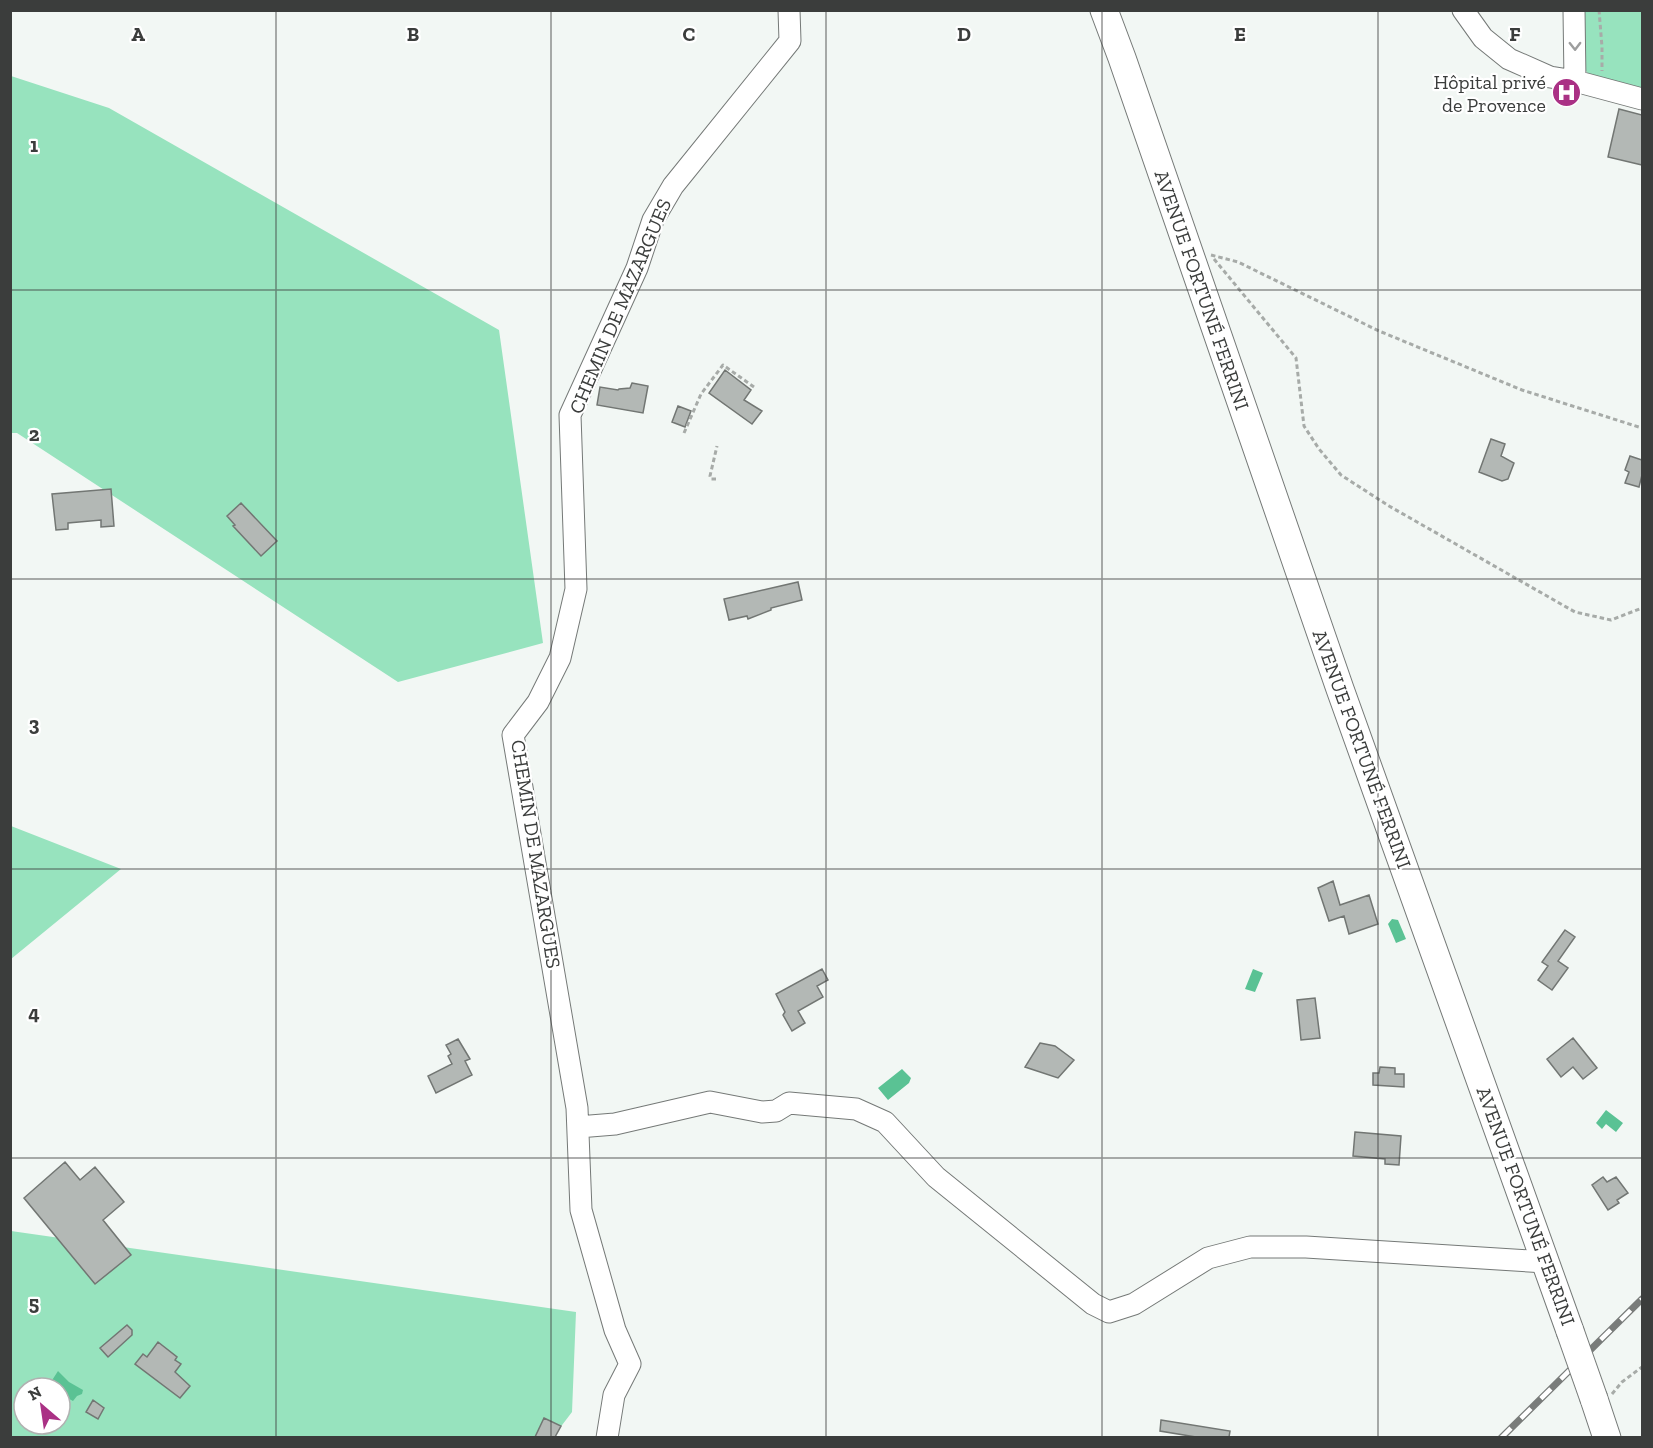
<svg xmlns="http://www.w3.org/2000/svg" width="1653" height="1448" viewBox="0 0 1653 1448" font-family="'Zilla Slab',serif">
<rect width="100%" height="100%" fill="#f2f7f4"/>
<path fill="#97e3be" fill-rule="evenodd" d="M1582 11H1642V93C1628 89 1611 86 1597 80 1573 70 1582 31 1582 11Z
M11 76 109 108 499 330 543 643 398 682 17 433H11Z
M11 826 121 869 11 959Z
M11 1231 576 1312 572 1412 553 1437 11 1438ZM24 1388H60V1424H24Z"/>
<path fill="#5ac294" d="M1392 919 1398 920 1406 939 1396 943 1388 924Z
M1253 969 1263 973 1255 992 1245 989Z
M902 1069 911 1078 909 1083 888 1100 878 1088Z
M1606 1110 1623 1123 1616 1132 1606 1124 1602 1129 1596 1123Z
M58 1371 69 1382 83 1390 82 1394 77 1396 73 1401 60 1394V1388H52L49 1385Z"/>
<path fill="#b3b8b5" stroke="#727673" stroke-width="1.5" d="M1619 109 1642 115V165L1608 157Z
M725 370 751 390 744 400 762 411 752 424 709 393Z
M632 383 648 386 643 413 597 405 600 387 618 390 619 389 630 388Z
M678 406 691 411 685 427 672 422Z
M1491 439 1505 444 1501 456 1514 463 1508 479 1502 481 1479 472Z
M1630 456 1642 460V475L1639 487 1625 483 1629 472 1625 470Z
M111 489 114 526 101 527V520L68 523V529L56 530 52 494Z
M241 503 277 541 261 556 233 526 235 525 227 516Z
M798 582 802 600 771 608V610L748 619 747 616 729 620 724 599Z
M1333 881 1340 905 1369 895 1378 924 1349 934 1344 916 1329 921 1318 888Z
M1565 930 1575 937 1558 961 1568 968 1552 990 1538 980 1548 966 1542 962Z
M822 969 828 980 817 986 823 997 798 1011 805 1023 792 1031 783 1015 785 1012 776 994Z
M1315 998 1320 1038 1301 1040 1297 1000Z
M1573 1038 1597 1068 1583 1079 1573 1067 1561 1077 1547 1059Z
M458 1039 470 1059 465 1061 472 1075 436 1093 428 1076 452 1064 448 1056 451 1054 446 1045Z
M1040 1043 1055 1046 1074 1060 1058 1078 1025 1067Z
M1380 1067 1395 1068V1074H1404V1087L1373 1085V1073H1379Z
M1355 1132 1401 1136 1399 1165 1385 1164V1159L1353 1156Z
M65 1162 80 1180 95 1167 124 1202 103 1220 131 1255 95 1284 24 1198Z
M1603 1177 1607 1182 1616 1177 1628 1193 1617 1200 1619 1203 1608 1210 1592 1185Z
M127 1325 132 1330V1335L108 1357 100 1348Z
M158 1342 177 1357 175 1360 181 1364 175 1372 190 1386 180 1398 135 1364 143 1354 147 1357Z
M93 1400 104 1408 98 1419 86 1412Z
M544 1418 561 1426 555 1437H535Z
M1161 1420 1230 1431 1229 1437H1196L1160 1431Z"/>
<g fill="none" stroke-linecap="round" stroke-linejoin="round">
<defs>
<path id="minor" d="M1463 10 1483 38 1509 59 1550 77 1575 81 1642 99
M1574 10 1575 81
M578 1127 615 1124 710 1102 762 1112 776 1111 789 1103 856 1109 885 1122 936 1177 1093 1304 1109 1312 1134 1304 1208 1258 1250 1247H1306L1546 1262
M607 1438 614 1395 630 1364 615 1330 581 1210 577 1108 513 735 538 702 560 658 576 589 570 415 637 268 653 220 673 186 790 41 789 10"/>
<path id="major" d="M1104 10 1122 58 1340 689 1570 1331
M1594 1399 1607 1438"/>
</defs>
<use href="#minor" stroke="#757977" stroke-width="23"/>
<use href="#major" stroke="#757977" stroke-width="29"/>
<path stroke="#a7aba8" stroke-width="3" stroke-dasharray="4.5 3" stroke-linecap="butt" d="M1599 10 1602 47V71
M1211 255 1238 262 1379 331 1522 390 1642 428
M1214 259 1296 358 1304 426 1319 449 1341 475 1389 506 1575 612 1611 620 1642 608
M684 433 701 394 723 365 754 387
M716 479H711L710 476 717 446
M1612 1394 1622 1382 1642 1367"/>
<use href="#minor" stroke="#fff" stroke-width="21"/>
<use href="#major" stroke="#fff" stroke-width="27"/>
<defs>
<path id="rail" d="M1501 1438 1642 1299"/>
</defs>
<use href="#rail" stroke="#797c7a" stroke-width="7"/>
<use href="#rail" stroke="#fff" stroke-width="4.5" stroke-dasharray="14" stroke-linecap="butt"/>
<defs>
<path id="major-bridge" d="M1570 1331 1594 1399"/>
</defs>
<use href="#major-bridge" stroke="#757977" stroke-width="29" stroke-linecap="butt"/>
<use href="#major-bridge" stroke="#fff" stroke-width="27"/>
</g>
<defs><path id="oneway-chevron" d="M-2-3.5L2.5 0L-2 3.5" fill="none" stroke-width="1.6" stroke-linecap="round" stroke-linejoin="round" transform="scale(1.5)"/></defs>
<use stroke="#9d9e9e" href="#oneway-chevron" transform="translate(1575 46) rotate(89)"/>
<path fill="none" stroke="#3b3d3c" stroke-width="1.5" stroke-opacity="0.55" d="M276 10V1438M551 10V1438M826 10V1438M1102 10V1438M1378 10V1438M10 290H1642M10 579H1642M10 869H1642M10 1158H1642"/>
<defs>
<symbol id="hospital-disc" viewBox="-11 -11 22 22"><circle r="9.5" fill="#aa3185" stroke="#fff"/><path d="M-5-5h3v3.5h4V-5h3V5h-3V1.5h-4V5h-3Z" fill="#fff"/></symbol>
</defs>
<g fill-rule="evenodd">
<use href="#hospital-disc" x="1550" y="76" width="33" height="33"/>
</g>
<g text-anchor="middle" stroke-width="4.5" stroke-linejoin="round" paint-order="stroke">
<g font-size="20" fill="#3b3d3c" stroke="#fff" text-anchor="end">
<text x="1546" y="89">Hôpital privé<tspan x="1546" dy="23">de Provence</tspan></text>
</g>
<g font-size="20" fill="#3b3d3c" stroke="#fff">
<text transform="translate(1202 290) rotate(71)" y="7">AVENUE FORTUNÉ FERRINI</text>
<text transform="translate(620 306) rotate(-67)" y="7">CHEMIN DE MAZARGUES</text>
<text transform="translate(1362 749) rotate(70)" y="7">AVENUE FORTUNÉ FERRINI</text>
<text transform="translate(536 854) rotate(81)" y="7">CHEMIN DE MAZARGUES</text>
<text transform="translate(1526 1206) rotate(70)" y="7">AVENUE FORTUNÉ FERRINI</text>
</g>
</g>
<g font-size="20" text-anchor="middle" font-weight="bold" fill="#3b3d3c" stroke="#fff" stroke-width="4.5" stroke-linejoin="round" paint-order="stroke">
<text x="138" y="41">A</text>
<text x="413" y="41">B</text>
<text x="689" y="41">C</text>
<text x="964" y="41">D</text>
<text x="1240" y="41">E</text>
<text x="1515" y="41">F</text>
<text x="34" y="152">1</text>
<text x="34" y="441">2</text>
<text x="34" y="731">3</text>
<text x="34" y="1020">4</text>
<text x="34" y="1310">5</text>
</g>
<rect width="1653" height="1448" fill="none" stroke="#3b3d3c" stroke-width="24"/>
<g transform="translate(42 1406) rotate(331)"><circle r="28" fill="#ffffff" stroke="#b1b1b1" stroke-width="1.5"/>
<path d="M0-4.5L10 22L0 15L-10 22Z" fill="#aa3185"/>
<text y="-9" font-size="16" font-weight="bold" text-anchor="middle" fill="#3b3d3c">N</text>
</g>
</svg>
